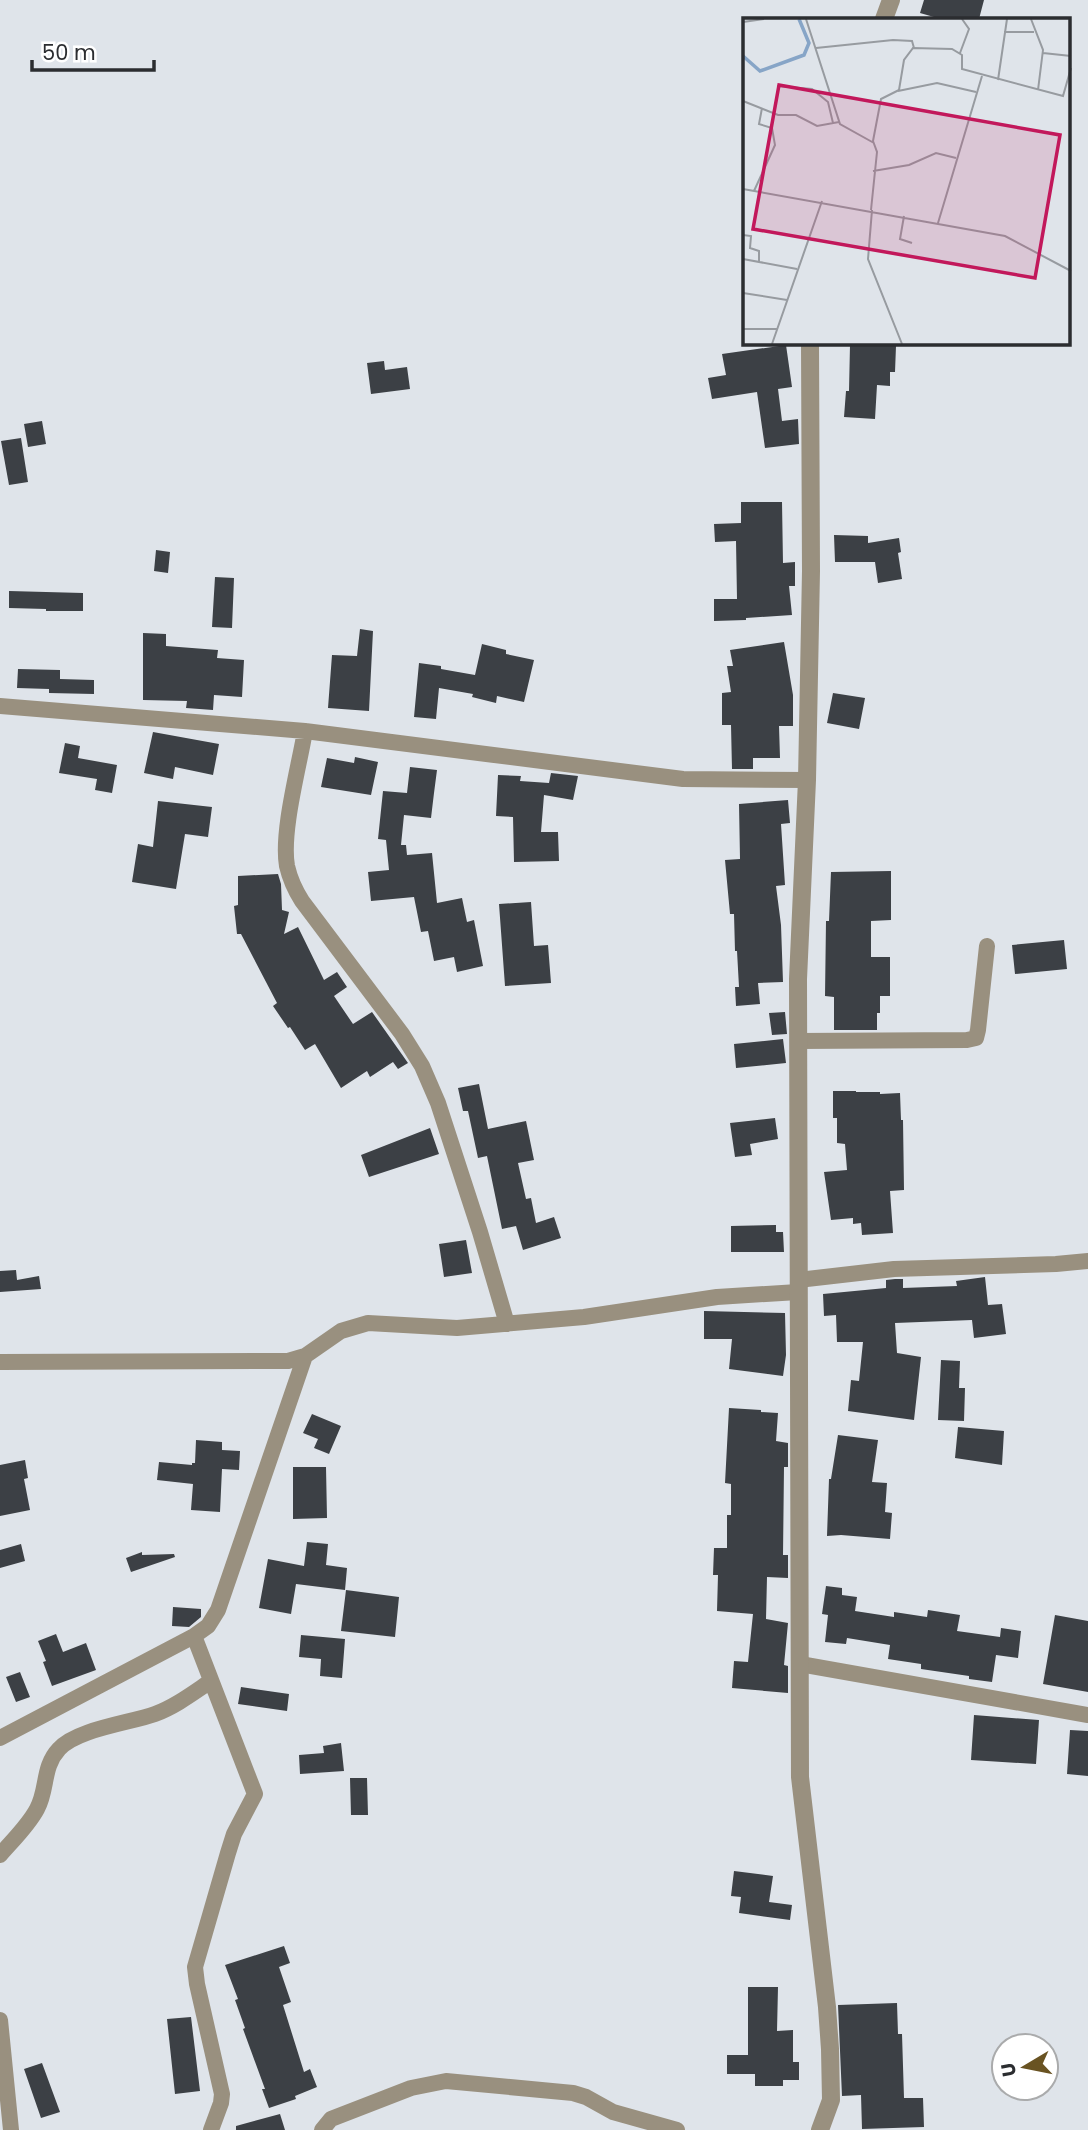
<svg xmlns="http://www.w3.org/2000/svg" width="1088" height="2130" viewBox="0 0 1088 2130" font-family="Poppins,sans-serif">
<rect width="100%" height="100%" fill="#dfe4ea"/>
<path fill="#3c4045" d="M924 0H984L979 19H941L920 13Z
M786 345 792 387 778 389 782 421 798 419 799 444 765 448 757 392 712 399 708 378 726 375 722 354Z
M850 345 896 346 895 372H890V386L877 385 875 419 844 417 846 391H849Z
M384 361 385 370 407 367 410 389 371 394 367 363Z
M42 421 46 444 28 447 24 424Z
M21 438 28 482 9 485 1 441Z
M741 502H782L783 563 795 562V586H789L792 615 746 618V620L714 621V599H737L736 541 715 542 714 524 741 523Z
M834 535 868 536V543L899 538 901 552 898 553 902 579 878 583 875 562H835Z
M156 550 170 552 168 573 154 571Z
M215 577 234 578 232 628 212 627Z
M9 591 83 593V611H46V609L9 608Z
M360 629 373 631 369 711 328 708 332 655 357 656Z
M143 633 166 634V646L218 650 217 658 244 660 242 697 214 695 213 710 186 708 187 701 143 700Z
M784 642 793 695V726H779L780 758H753V769H732L731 725H722V693L731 692 727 666H733L730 650Z
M482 644 506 650V654L534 660 524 702 497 696 496 703 472 697 473 694 439 688 436 719 414 717 419 663 441 666V669L475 675Z
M18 669 60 670V679L94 680V694L49 693V689L17 688Z
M833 693 865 698 859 729 827 723Z
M153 732 219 744 213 775 175 767 173 779 144 773Z
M65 743 80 746 78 758 117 765 112 793 95 790 97 779 59 773Z
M355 757 378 762 371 795 321 787 327 758 354 763Z
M410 767 437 770 434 793 431 818 404 815 401 845H406L407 855 432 853 437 903 462 898 467 922 474 920 483 966 457 972 454 957 434 961 428 931 421 932 414 897 371 901 368 872 389 870 386 840 378 839 383 791 407 793Z
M551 773 578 776 573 800 544 795 541 832H558L559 861 514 862 513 817 496 816 498 775 521 776 520 781 549 783Z
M788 800 790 823 781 824 785 885 776 886 781 925 783 982 758 983 760 1004 736 1006 735 987H739L737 951H735L734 914H730L725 860 740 859 739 804Z
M158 801 212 807 208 837 185 834 176 889 132 882 138 844 153 847Z
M891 871V920L871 921V957H890V996H880V1013H877V1030H834V997L825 996 826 921H829L831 872Z
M278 874 281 884 282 910 289 912 284 934 298 927 324 980 337 972 347 987 334 996 353 1024 372 1012 408 1063 398 1069 393 1062 370 1077 367 1071 341 1088 315 1044 305 1050 290 1027 288 1028 273 1006 277 1003 241 934H237L234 906 238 905V876Z
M531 902 534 946 548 945 551 983 505 986 499 904Z
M1064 940 1067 969 1015 974 1012 945Z
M785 1012 787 1034 772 1035 769 1013Z
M783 1039 786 1063 736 1068 734 1044Z
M479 1084 488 1129 526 1121 534 1160 518 1163 526 1199 531 1198 536 1223 554 1217 561 1238 523 1250 516 1226 502 1229 487 1156 478 1158 468 1111H463L458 1088Z
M833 1091H856V1092H880V1094L900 1093 901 1120H903L904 1190 890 1191 893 1233 862 1235 861 1223 853 1224V1218L831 1220 824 1172 847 1170 845 1144 837 1143V1118H833Z
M775 1118 778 1139 750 1144 752 1155 735 1157 730 1123Z
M430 1128 439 1154 369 1177 361 1155Z
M776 1225V1232H783L784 1252H731V1226Z
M466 1240 472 1273 444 1277 439 1244Z
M16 1270 17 1280 39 1276 41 1289 0 1292V1271Z
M985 1277 988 1305 1002 1304 1006 1334 974 1338 972 1320 895 1323 897 1353 921 1357 914 1420 848 1411 851 1380 859 1381 863 1342H837L836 1315 824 1316 823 1294 886 1288V1280L895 1279H903V1288L957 1286 956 1281Z
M704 1311 785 1313 786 1355 783 1376 729 1369 732 1339H704Z
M941 1360 960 1361 959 1388H965L964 1421 938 1420Z
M729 1408 761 1410V1412L778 1413 776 1441 788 1443V1467H784L783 1555H788V1578L767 1577 766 1619 788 1623 784 1665 788 1666V1693L732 1688 734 1661 748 1662 753 1614 717 1611 718 1575H713L714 1548H727V1515H731V1484L725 1483Z
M312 1414 341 1426 329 1454 314 1448 318 1439 303 1433Z
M958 1427 1004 1431 1002 1465 955 1458Z
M838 1435 878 1440 872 1482 887 1483 885 1512 892 1513 890 1539 841 1535 827 1536 829 1479H831Z
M196 1440 222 1442V1450L240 1451 239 1470 222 1469 220 1512 191 1510 193 1484 157 1480 159 1462 192 1465V1463H195Z
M25 1460 28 1478 24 1479 30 1510 0 1516V1465Z
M293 1467H326L327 1518 293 1519Z
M307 1542 328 1544 326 1565 347 1568 345 1590 296 1584 291 1614 259 1608 268 1559 304 1566Z
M21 1544 25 1561 0 1568V1550Z
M142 1552V1555L174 1554 175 1557 131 1572 126 1558Z
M826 1586 842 1588V1595L857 1597 855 1611 894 1617V1612L927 1617 928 1610 960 1615 957 1631 1000 1637 1001 1628 1021 1631 1018 1658 996 1655 992 1682 969 1679V1676L921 1669V1664L888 1659 890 1645 847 1638 846 1644 825 1642 828 1615 822 1614Z
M346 1590 399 1597 395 1637 341 1631Z
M173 1607 201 1609V1617L189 1627 172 1626Z
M1055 1615 1088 1621V1692L1043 1684Z
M56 1634 63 1652 86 1643 96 1670 52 1686 43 1662 46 1661 38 1641Z
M301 1635 345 1639 342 1678 320 1676 321 1659 299 1657Z
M20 1672 30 1697 16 1702 6 1677Z
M241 1687 289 1694 287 1711 238 1704Z
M974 1715 1039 1720 1036 1764 971 1760Z
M1070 1730 1088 1731V1776L1067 1774Z
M341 1743 344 1771 300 1774 299 1755 324 1753 323 1746Z
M350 1778H367L368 1815H351Z
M734 1871 773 1876 769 1902 792 1905 790 1920 739 1913 741 1897 731 1896Z
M284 1946 290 1963 279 1967 291 2002 283 2005 304 2072 310 2069 317 2087 295 2096 296 2099 269 2108 262 2089H265L243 2029 245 2028 235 2000 238 1999 225 1965Z
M748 1987H778L777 2031 793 2030V2062H799V2080H783V2086H755V2074H727V2055H748Z
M897 2003 898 2034H902L904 2098H923L924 2127 862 2129 861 2095 842 2096 838 2005Z
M191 2017 200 2091 175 2094 167 2019Z
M42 2063 60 2112 41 2118 24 2069Z
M280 2114 285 2130H236V2126Z"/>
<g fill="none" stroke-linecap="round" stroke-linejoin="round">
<path stroke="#99907f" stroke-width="16" d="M0 706 305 731 683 779 807 780
M305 731C299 767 281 832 287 866 290 879 295 890 302 901L402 1034 422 1066 438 1103 480 1232 507 1324
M798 1041 967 1040 976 1038 978 1030 987 946
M798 1280 894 1269 1056 1264 1088 1261
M0 1362 288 1361 305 1356 341 1331 368 1323 457 1328 584 1317 717 1297 798 1292
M194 1636 255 1794 234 1834 228 1853 195 1967 197 1984 222 2094 221 2103 211 2130
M800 1664 1088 1715
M0 1738 194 1636 208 1626 218 1610 305 1356
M0 1855C12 1841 28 1826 37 1809 48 1789 42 1767 59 1749 77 1729 130 1723 155 1714 176 1706 193 1693 211 1681
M0 2020 11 2130
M322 2130 331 2119 411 2088 446 2081 573 2093 586 2097 613 2112 677 2130"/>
<path stroke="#99907f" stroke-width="18" d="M884 19 891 0
M810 343 811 571 807 780 798 979 800 1777 827 2007 830 2049 831 2100 820 2130"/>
</g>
<g transform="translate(743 18)">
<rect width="327" height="327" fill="#dfe4ea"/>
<path fill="none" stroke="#87a5c7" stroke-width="3.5" d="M0 38 17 53 61 37 66 25 56 1"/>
<path fill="none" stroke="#979ba0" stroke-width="2" d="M63 1 97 106 131 125M288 1 300 32 295 72M0 4 21 1M261 14H291M73 30 150 22 169 23 171 30M217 35 226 11 219 1M300 35 328 38M255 62 264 1M34 68 69 71 85 84 90 105M155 73 194 65 233 74M0 83 35 97H53L74 108 96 104M130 153 166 147 193 135 213 140M0 171 262 218 328 253M11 173 32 127 29 110 16 106 19 90M128 192 134 134 130 123 138 81 156 72 161 42 170 30 209 31 219 37V51L320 78 328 50M129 192 125 241 159 326M161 198 157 221 169 225M195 205 239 58M0 217 8 218 7 230 16 233V244M0 241 54 251M0 275 44 282M0 311H34M29 326 79 183"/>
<path fill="#c2185b" fill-opacity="0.15" stroke="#c2185b" stroke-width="3.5" d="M36 67 317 117 292 260 10 211Z"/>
<rect width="327" height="327" fill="none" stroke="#2b2d30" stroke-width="3.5"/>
</g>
<g transform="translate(1025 2067) rotate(260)"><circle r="33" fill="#ffffff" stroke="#aaabac" stroke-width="2"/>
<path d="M0-5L12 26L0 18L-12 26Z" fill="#695322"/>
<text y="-10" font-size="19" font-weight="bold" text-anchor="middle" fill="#2b2d30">U</text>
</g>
<path d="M32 60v10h122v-10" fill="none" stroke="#2b2d30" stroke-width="3.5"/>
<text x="42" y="60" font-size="21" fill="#2b2d30" stroke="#ffffff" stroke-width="5" paint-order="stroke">50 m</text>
</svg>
